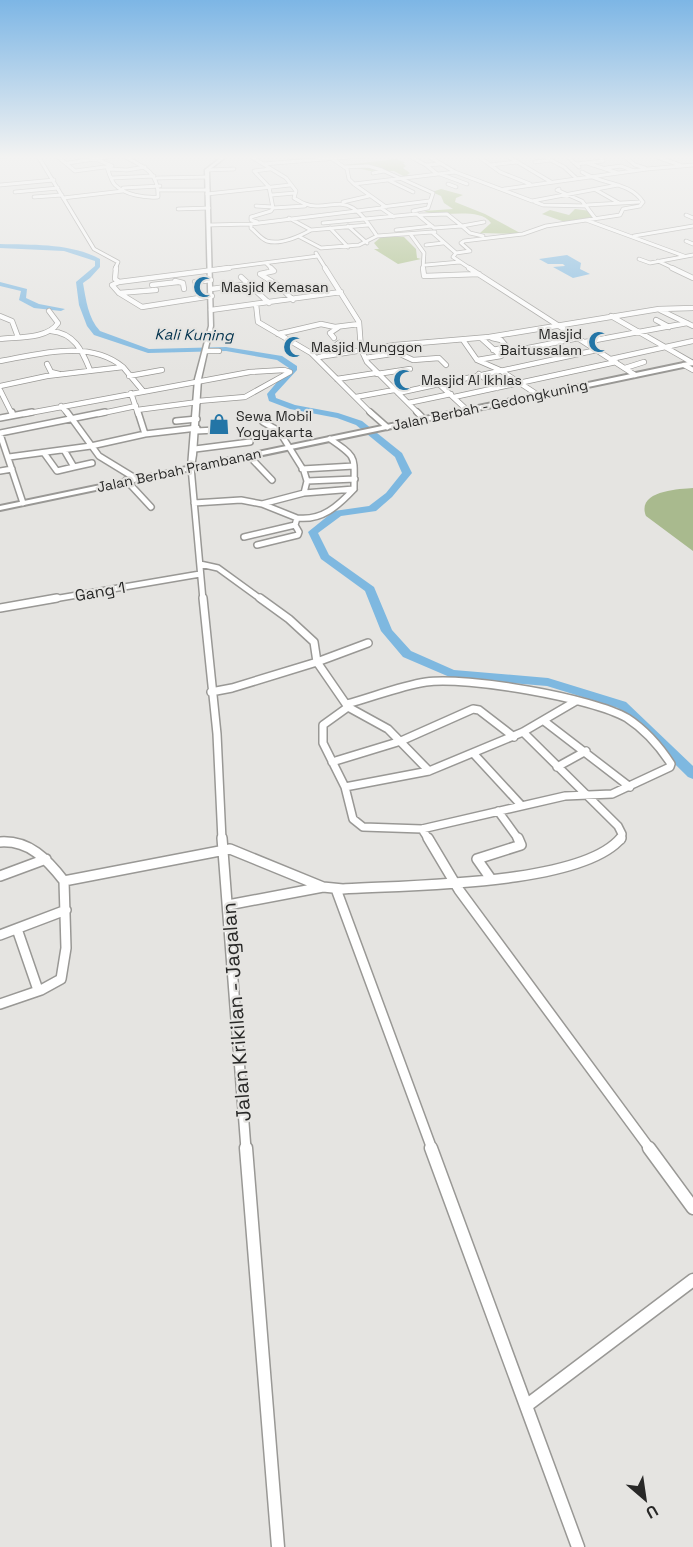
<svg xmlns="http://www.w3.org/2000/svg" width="693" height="1547" viewBox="0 0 693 1547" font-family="'Space Grotesk',sans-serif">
<rect width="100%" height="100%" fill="#e5e4e1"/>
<path fill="#a9ba8e" d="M693 488V551L646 516C636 491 678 489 693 488Z"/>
<path fill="#a5bb80" d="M396 159 406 163H403L406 166 403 168 410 173 407 175 412 176 405 177 394 171H370L344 165Z
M441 189 463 195 456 198 455 202 485 214 522 234 480 233 491 223C479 206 441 219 424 211L453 209 444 203 441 196 432 192Z
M575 209 591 211 595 217 565 222 542 214 550 210 569 215Z
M381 237H404L416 249 417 258 421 259 398 264 374 249H379L374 243Z"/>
<path fill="#7eb8e0" d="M567 255 581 263 580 269 590 274 573 278 553 267 565 266 563 264H548L539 259Z"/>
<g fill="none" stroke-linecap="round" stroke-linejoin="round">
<path fill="#7eb8e0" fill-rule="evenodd" d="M0 244C34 245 70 243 100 259V267L90 278 83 283C86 300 88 318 100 331L149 349 226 347 282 356 297 366V370L275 394 276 398 295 405 338 413 362 421 402 453 412 473 392 497 376 511 341 516 318 533 329 555 374 587 392 630 411 651 454 670 548 678 626 702 693 766V779L688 777 618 708 547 686 452 678 403 657 381 631 365 591 321 559 308 532 334 511 369 506 386 493 402 473 395 457 356 425 337 418 290 409 269 401 267 394 289 368 277 360 226 351 148 353 94 335 87 326 79 305 76 282 95 266V261L64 251 0 248Z
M0 282 27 289 26 298 39 304 65 309 61 311 34 308 19 300 21 291 0 286Z"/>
<defs>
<path id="minor-far5" d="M38 156 94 249 118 262 115 269
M57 156 75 171 112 166 89 156
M250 156 286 178 296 191 294 198C301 202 307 206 316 206 329 207 340 200 353 208 363 214 370 226 377 236L359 245 321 248 300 237
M409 156 426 165
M428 156 455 172 532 201 618 185
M478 156 500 172 530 184
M507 156 551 182
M543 156 564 167 576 178
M567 156 579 167
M624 156 635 165 645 168
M654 156 680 165
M0 157 7 156
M331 158 347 169 349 179 354 184
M535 162 550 160
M68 163 114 156
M587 163 618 173
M263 164 362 156
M576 164 603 161 600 156
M490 165 518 162
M107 167C109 173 111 181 115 185 125 195 145 198 158 197 159 172 143 166 123 156
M345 167 368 166 382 170
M606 168 621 166 634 171
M108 169 127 170 145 167
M270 169 254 171 269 187 273 208
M207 170 234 169
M582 172C602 185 629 181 643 202
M373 173 384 171 433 193 428 208 413 211
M437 174 426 165 440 164
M440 174 467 184
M112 178 154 176
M157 178 207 177
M390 181 413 192
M448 184 456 187
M0 185 54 180
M123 188 160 186
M504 189 647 169 693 165
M559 189 557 190 582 201 595 218
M159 190H208
M596 190 619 203
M15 192 58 188
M207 194 290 185
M272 195 295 193
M34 197 62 195
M63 198 123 191
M343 202 369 196
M535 202 543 205 587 206
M587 205 639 202
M256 206 273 207
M382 207 429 201
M386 207 354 184 455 172
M178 209 209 208
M420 215 447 214 462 226 484 222
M686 215 693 218
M289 218 311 230 368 225
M586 220 684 256
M257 222 251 220V217L271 211 273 208 305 206
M323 223 417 214 434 228 462 226 470 233 483 236
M251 224V228C256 232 261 239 267 241 280 245 300 236 311 230
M210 225 251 224 381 208 394 217
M348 226 367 243
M330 228 348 247
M396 230 432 226
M435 232H432L456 253
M411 235 424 253 423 269
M377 236 432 232
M634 236 693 226
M686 241 693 244
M426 245 443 243
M316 253 326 269
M456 253 453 257 471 269
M456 253 470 251 461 243 464 241 523 234 546 226 620 215 623 209 640 206 643 202
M639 259 650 263 693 255
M658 261 675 269
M266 263 272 269
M426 265 460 262
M218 269 318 256"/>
<path id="minor-far4" d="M116 268 115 279 119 282 229 268
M271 268 274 271 260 274 279 286 293 300
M325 268 359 322 361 349 367 362 419 414
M423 268 424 276 479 274
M469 268 635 375
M672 268 693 278
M241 277 269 303
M175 281 183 283 184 289
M119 282 112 285 119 293 142 307 212 296
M195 282 211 280
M152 285 178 282
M211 289 250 284
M119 293 156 290
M256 304 258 322 311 353 372 414
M211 310 341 292
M660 310 693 326
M0 316 12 321 18 337
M611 316 693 363
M656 320 669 327
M51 331C74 333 82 350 90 370
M278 334 321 324 335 327 359 324
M334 338 330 333 339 327
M492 338 501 340 507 347 493 350
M0 339C17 337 48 339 58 323L49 311
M463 340 477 360 500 370 538 395
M585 342 687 323
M206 351H219
M513 351 579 338
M323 355 339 343
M319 357 395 345 489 337 659 309 693 308
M365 358 398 353 413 360 439 358 446 365
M611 359 693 341
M477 360 501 356 481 338
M0 361C39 354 90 339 123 367
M47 364 51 372 59 374
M684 365 693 370
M625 368 644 362
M377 374 410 369
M479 374 497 388
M129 376 162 370
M337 379 376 373
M439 384 467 410
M0 386 47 376 123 367 143 391
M0 390 12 414
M131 393 138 414
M398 393 597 350
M356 397 394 390
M454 397 616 362
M408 403 451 394
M61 406 68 414
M137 410 198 402
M24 414 250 372 284 370 290 372 245 397 198 401
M98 414 136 406"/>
<path id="minor-far3" d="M12 412 13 415
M67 412 99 456 135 478
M138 412 145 434
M370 412 387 427
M417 412 423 418
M0 418 32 412
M176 421 197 419
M263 422 279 431 304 471 307 481 304 493
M196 431 216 430
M0 433 105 412
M0 434 23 503
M195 449 250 442
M44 453 57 471 74 467 64 450
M249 456 272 480
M9 457 91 446 145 434 197 428
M74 467 92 463
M191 467 203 600
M302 469 354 466
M0 471 12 469
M126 480 151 507
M307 481 355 479
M194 503 241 500 262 504
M297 518C322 521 338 506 354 489
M244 537 295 525 297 518 262 504 304 493 354 489C354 456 358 458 330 439
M257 545 298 535 299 532 295 525
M200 564 218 568 262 600
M48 600 200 574"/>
<path id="minor-far2" d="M203 598 217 734 222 840
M260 598 289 619 314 642 317 662 368 643
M0 608 57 598
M211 692 232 688 317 662 348 707 388 729 429 771
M347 704C373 697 400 686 426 682 466 676 593 698 627 718 644 729 660 747 671 764L670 767 612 794 565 796 422 829 363 827 353 819 345 787 323 743V725L348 707
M544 721 630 787
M523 732 618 826 622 834 621 840
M473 753 521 805
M332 762 401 741 473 709 479 710 514 737
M557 767 586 751
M345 787 429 771 523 732 576 701
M498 811 519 840
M422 829 429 840"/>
<path id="minor-far1" d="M222 838 246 1149
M428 838 459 890 650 1149
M0 842C29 840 47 859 64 881L230 849 323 887 343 889C406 885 581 886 621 838
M0 876 46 859
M491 879 477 859 521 845 518 838
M336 889 432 1149
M228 905 323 887
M17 929 38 990
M0 935 66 910
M0 1004 41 990 61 979 66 948 64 881"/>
<path id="minor" d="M246 1148 278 1547
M431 1148 578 1547
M649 1148 693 1208
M526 1406 693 1280"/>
<path id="tertiary" d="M223 156H227L209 170 213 326 201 379 196 455 194 467 191 469 188 467 195 379 209 326 205 170Z"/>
<path id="secondary" d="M693 361V365L0 510V506Z"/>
</defs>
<use href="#minor-far5" stroke="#999895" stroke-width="4.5"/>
<use href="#minor-far4" stroke="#999895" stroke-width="6"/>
<use href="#minor-far3" stroke="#999895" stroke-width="8"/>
<use href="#minor-far2" stroke="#999895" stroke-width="10"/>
<use href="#minor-far1" stroke="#999895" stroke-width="12"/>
<use href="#minor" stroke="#999895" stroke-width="15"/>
<use href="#tertiary" stroke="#999895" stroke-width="3"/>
<use href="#secondary" stroke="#999895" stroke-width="4"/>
<use href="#minor-far5" stroke="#fff" stroke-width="3"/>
<use href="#minor-far4" stroke="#fff" stroke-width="4.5"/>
<use href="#minor-far3" stroke="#fff" stroke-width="5"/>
<use href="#minor-far2" stroke="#fff" stroke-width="7"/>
<use href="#minor-far1" stroke="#fff" stroke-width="9"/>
<use href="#minor" stroke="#fff" stroke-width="12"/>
<use href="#tertiary" fill="#fff" fill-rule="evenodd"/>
<use href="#secondary" fill="#fff" fill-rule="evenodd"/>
</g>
<linearGradient id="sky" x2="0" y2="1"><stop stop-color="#7db6e5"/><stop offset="0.42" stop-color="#f3f3f2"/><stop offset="1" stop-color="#f3f3f2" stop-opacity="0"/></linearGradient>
<rect width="693" height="373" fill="url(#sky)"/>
<defs>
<symbol id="mosque-bare" viewBox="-9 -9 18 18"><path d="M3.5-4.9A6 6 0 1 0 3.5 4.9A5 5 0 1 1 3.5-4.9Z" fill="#2375a6" stroke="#e5e4e1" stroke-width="2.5" paint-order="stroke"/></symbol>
<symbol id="shop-bare" viewBox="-9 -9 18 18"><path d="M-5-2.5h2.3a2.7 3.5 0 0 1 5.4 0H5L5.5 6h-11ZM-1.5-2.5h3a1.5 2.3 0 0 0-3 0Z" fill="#2375a6" stroke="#e5e4e1" stroke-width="2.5" paint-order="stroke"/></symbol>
</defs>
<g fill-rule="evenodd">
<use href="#mosque-bare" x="189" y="272" width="30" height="30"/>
<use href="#mosque-bare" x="584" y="327" width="30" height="30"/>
<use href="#mosque-bare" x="279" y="332" width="30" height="30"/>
<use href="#mosque-bare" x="389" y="365" width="30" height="30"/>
<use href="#shop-bare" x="204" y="409" width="30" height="30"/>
</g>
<g text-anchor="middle" stroke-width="4.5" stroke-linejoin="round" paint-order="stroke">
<g font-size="14" fill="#282827" stroke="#e5e4e1" text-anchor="start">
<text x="221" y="292">Masjid Kemasan</text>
<text x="582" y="339" text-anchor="end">Masjid<tspan x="582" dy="16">Baitussalam</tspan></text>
<text x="311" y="352">Masjid Munggon</text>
<text x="421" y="385">Masjid Al Ikhlas</text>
<text x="236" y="421">Sewa Mobil<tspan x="236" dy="16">Yogyakarta</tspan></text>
</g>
<g font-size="14" fill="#282827" stroke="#e5e4e1">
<text transform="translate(490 405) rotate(-12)" y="5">Jalan Berbah - Gedongkuning</text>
<text transform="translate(179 470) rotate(-12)" y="5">Jalan Berbah Prambanan</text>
</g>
<g font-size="15" font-style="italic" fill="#00314c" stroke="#e5e4e1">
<text transform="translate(194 335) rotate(1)" y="5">Kali Kuning</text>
</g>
<g font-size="16" fill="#282827" stroke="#e5e4e1">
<text transform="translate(100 591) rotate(-10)" y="6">Gang 1</text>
</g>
<g font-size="20" fill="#282827" stroke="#e5e4e1">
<text transform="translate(236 1012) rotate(-94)" y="7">Jalan Krikilan - Jagalan</text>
</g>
</g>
<g transform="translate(645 1499) rotate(151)" stroke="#e5e4e1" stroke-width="4.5" paint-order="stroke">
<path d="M0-4.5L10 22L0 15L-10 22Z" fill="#282827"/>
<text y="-9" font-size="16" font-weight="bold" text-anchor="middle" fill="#282827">U</text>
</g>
</svg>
